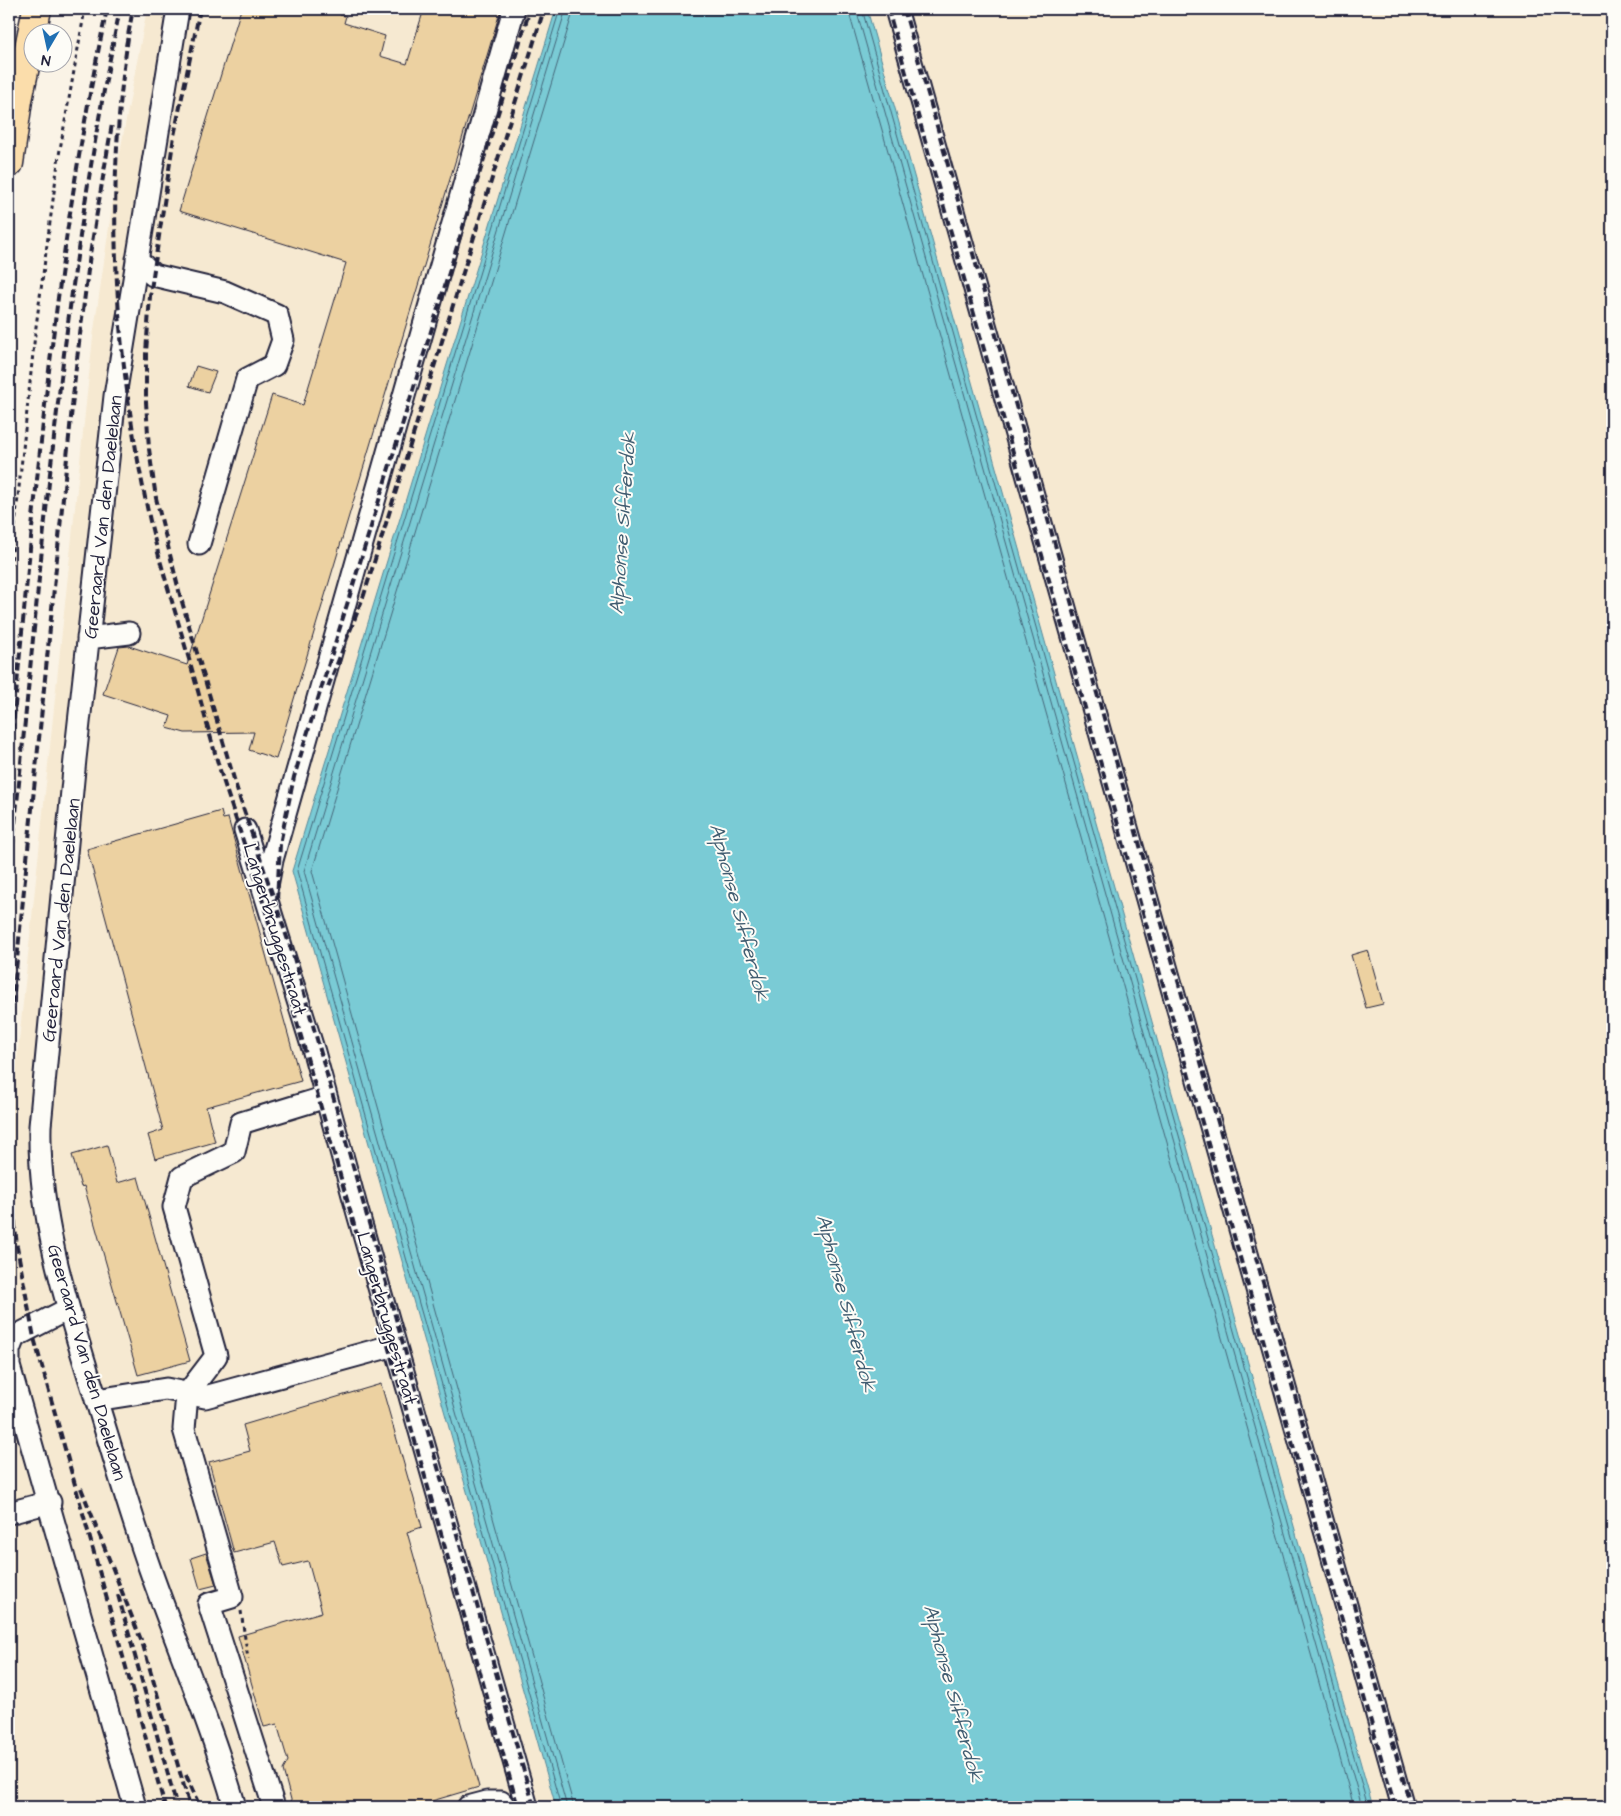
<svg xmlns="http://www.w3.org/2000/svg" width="1621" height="1816" viewBox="0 0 1621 1816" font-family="'Architects Daughter',sans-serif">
<rect width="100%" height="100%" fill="#faf3e6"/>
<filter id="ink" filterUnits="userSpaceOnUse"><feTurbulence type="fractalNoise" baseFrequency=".02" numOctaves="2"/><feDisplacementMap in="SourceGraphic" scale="10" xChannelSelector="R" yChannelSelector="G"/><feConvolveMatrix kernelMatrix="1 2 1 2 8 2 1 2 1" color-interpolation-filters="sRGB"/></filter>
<g filter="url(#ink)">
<path fill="#f6e9d1" d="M147 9H556L292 871 556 1807H9V1136L93 337 120 152Z
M867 9H1612V1807H1373Z"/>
<path fill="#7acbd5" stroke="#578797" d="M556 9H867L1373 1807H556L292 871Z"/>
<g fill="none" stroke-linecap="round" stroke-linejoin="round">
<path stroke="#456679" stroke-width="1" d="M560 9 297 871 561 1807
M566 9 304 871 567 1807
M574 9 312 871 574 1807
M848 9 1354 1807
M856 9 1362 1807
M862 9 1368 1807"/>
</g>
<path fill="#ecd1a1" stroke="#22223b" d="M241 9H342L340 15 346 16 344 23 385 36 380 56 407 64 424 9H501L276 759 249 750 254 732 185 733 167 728 171 716 103 694 119 647 129 646 187 665 272 395 303 405 346 263 179 211Z
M196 366 216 372 208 392 189 386Z
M221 811 223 819 228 818 301 1081 206 1107 215 1142 155 1159 148 1135 163 1130 87 849Z
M1368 950 1383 1004 1366 1008 1351 955Z
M107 1145 117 1183 138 1177 190 1361 138 1375 84 1186 81 1187 72 1155Z
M381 1384 422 1527 407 1532 479 1787 432 1801 434 1807H293L283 1770 288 1761 277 1724 264 1727 238 1636 322 1612 308 1561 283 1567 275 1542 234 1553 209 1462 250 1451 243 1425Z
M206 1553 216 1585 200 1589 191 1558Z"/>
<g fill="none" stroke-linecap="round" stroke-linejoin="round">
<defs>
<path id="minor" d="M178 9 115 396 75 759 40 1126C38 1212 64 1296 89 1377 110 1442 128 1508 151 1572 179 1651 212 1727 235 1807
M896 9 1403 1807
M137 259 153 275 225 292 277 315 283 340 274 365 247 379 199 544
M88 638 129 633
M245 830 314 1052 357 1210 527 1807
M266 891 272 860 514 9
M68 1309 14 1337 9 1350V1366L135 1807
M96 1400 166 1389 205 1397 395 1345
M9 1513 50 1502
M274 1807 209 1604 232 1597 184 1429 187 1394 216 1356 174 1207 182 1177 234 1152 241 1123 326 1097
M468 1807 487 1802H501L505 1807"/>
<path id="highway" d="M9 163 18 100 37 9"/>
</defs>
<use href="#minor" stroke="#22223b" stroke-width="25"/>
<use href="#highway" stroke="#22223b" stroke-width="31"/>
<path stroke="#22223b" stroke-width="3" stroke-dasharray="4 4" stroke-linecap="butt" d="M9 583 35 334 59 155 85 9
M241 1611 248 1659"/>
<use href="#minor" stroke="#fdfcf7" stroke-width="21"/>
<use href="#highway" stroke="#fbddab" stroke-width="28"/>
<path stroke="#22223b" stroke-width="4" stroke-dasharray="8 4" stroke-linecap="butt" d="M200 9 174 136 150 296 146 353V402L149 449 156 498 180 595 239 796 294 958 534 1807
M888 9 1395 1807
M904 9 1411 1807
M128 38C104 200 115 361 150 521 160 564 174 607 186 649 198 689 208 730 220 770 234 815 250 860 264 905L518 1807
M126 46 133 9
M328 687 364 595 544 9
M9 767C34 514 53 258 107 9
M9 883C39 591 60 296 120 9
M277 900 280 844 294 777 530 9
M9 1040 76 367 90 254 112 124
M9 1161 17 1247 34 1338 165 1807
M81 1488 143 1645 190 1807
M118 1595 177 1807
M186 1775 200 1807"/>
</g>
</g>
<g text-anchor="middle" stroke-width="4" stroke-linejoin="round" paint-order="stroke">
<g font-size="19" fill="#22223b" stroke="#fdfcf7">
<text transform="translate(102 517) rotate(-84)" y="7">Geeraard Van den Daelelaan</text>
<text transform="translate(60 920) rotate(-84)" y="7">Geeraard Van den Daelelaan</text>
<text transform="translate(276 929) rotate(73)" y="7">Langerbruggestraat</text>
<text transform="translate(388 1318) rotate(74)" y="7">Langerbruggestraat</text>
<text transform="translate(88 1362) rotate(74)" y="7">Geeraard Van den Daelelaan</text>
</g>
<g font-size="20" font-style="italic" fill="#415d71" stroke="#fdfcf7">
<text transform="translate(622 523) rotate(-86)" y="7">Alphonse Sifferdok</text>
<text transform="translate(740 912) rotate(75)" y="7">Alphonse Sifferdok</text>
<text transform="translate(847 1303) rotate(75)" y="7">Alphonse Sifferdok</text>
<text transform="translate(954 1693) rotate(75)" y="7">Alphonse Sifferdok</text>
</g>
</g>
<rect width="1621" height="1816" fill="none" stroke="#fdfcf7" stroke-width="30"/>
<rect x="15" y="15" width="1591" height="1786" fill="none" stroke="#22223b" stroke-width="2" filter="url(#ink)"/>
<g transform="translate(48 48) rotate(189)"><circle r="24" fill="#fdfcf7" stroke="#a5a5ac"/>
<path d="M0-4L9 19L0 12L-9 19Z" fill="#1f6fb2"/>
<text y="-8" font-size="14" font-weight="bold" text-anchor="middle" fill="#22223b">N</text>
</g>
</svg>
